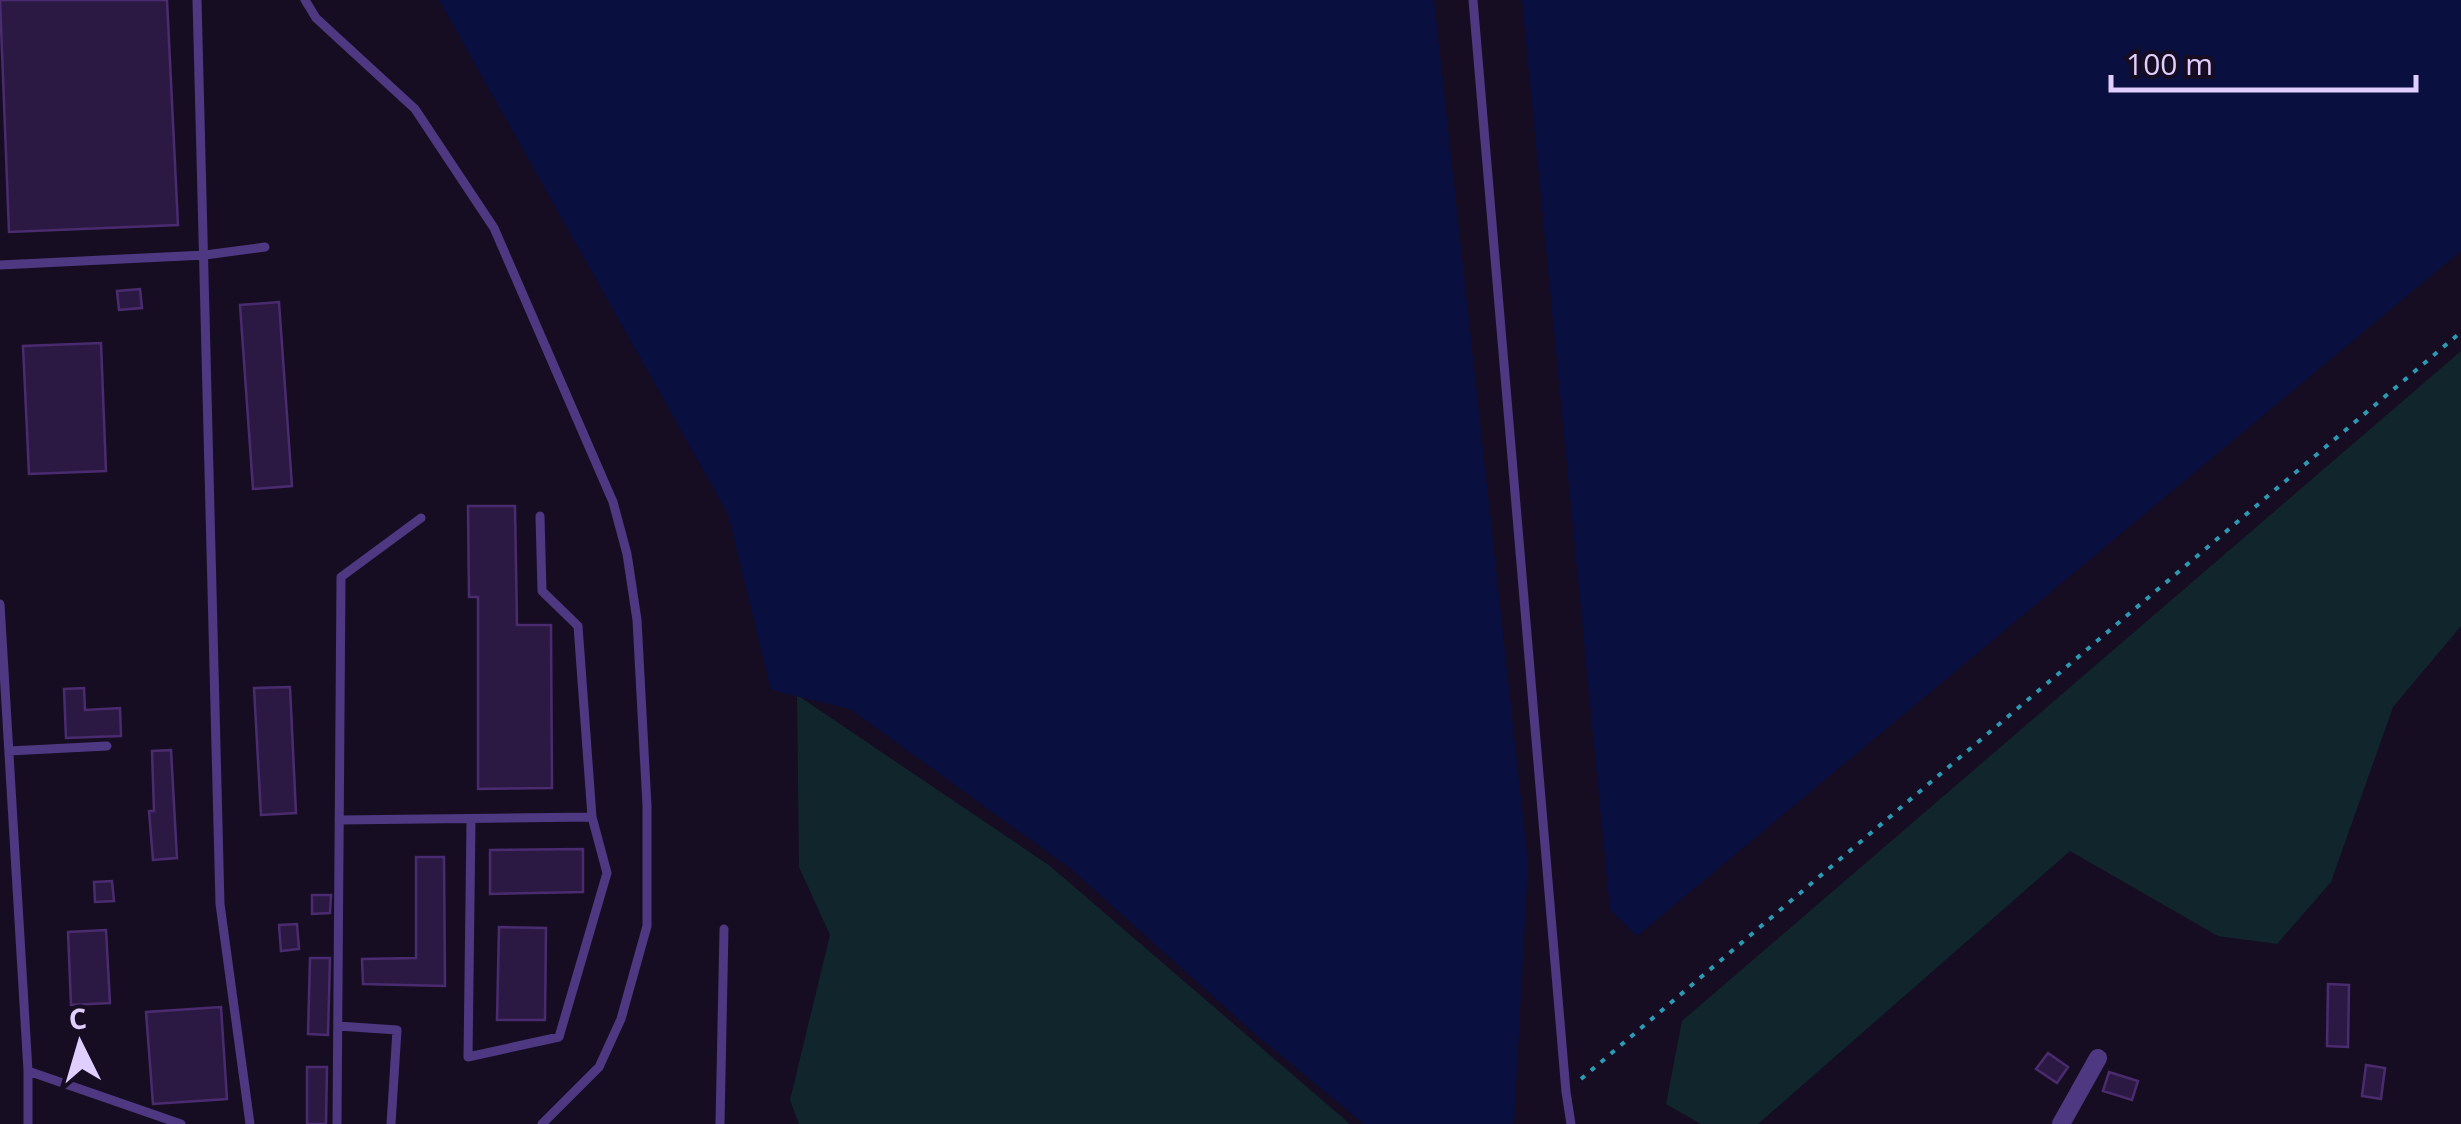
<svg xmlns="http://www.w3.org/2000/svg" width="2461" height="1124" viewBox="0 0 2461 1124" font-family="'Open Sans',sans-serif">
<rect width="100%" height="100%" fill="#160d22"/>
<path fill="#10262c" d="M2461 351V626L2393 707 2331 882 2277 944 2218 936 2070 851 1758 1124H1701L1666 1104 1682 1021Z
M797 695 1050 866 1350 1124H799L790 1100 830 935 799 867Z"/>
<path fill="#090f3f" d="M439 0H1434L1528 863 1514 1124H1364L1255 1034 1071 869 850 709 771 690 728 514Z
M1522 0H2461V251L1637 936 1610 910Z"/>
<path fill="#2c1943" stroke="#4a2b6f" stroke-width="2.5" d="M0 0H167L178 225 9 232Z
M140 289 142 308 119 310 117 291Z
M279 302 292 486 253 489 240 305Z
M101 343 106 471 29 474 23 346Z
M468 506H515L517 625H551L552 788 478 789V597H469Z
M290 687 296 813 261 815 254 688Z
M84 688 85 710 120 708 121 736 66 738 64 689Z
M171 750 177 858 153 860 149 811H154L152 751Z
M583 849V892L490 894V850Z
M416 857H444L445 986 363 984 362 959 416 958Z
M112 881 114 901 95 902 94 882Z
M312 895H331L330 913 312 914Z
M297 924 299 949 281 951 279 925Z
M499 927 546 928 545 1020H497Z
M106 930 110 1003 71 1005 68 932Z
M310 958H330L328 1035 308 1034Z
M2328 984 2349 985 2348 1047 2327 1046Z
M221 1007 227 1099 153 1104 146 1012Z
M2048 1053 2068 1067 2057 1083 2036 1069Z
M2366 1065 2385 1068 2381 1099 2362 1096Z
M307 1067H327L326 1124H307Z
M2109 1072 2138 1081 2132 1100 2103 1091Z"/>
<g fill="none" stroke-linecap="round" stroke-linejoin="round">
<path stroke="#2d9ab4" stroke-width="4" stroke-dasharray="5 8" stroke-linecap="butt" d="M1581 1079 2461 332"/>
<path stroke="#4d3881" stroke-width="9" d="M197 0 220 904 250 1124
M305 0 316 18 415 109 494 228 613 502 627 554 637 620 647 806V926L621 1019 599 1067 542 1124
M1473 0 1566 1092 1571 1124
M0 265 205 255 265 247
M0 604 28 1071V1124
M9 751 107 746
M339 820 592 817
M471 821 468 1057 559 1037 607 873 592 817 578 626 542 591 540 516
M338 1026 397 1030 391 1124
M28 1071 181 1124
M337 1124 341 577 421 518
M720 1124 724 929"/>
<path stroke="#4d3881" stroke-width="18" d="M2061 1124 2098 1058"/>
</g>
<g transform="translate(80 1044) rotate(355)" stroke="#160d22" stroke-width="8" paint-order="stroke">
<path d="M0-8L18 38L0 25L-18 38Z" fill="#e0ceff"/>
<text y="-15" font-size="28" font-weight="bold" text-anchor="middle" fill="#e0ceff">С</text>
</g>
<path d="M2111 75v15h305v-15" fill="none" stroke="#e0ceff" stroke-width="5"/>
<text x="2126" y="75" font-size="30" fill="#e0ceff" stroke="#160d22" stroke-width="8" paint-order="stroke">100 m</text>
</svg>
